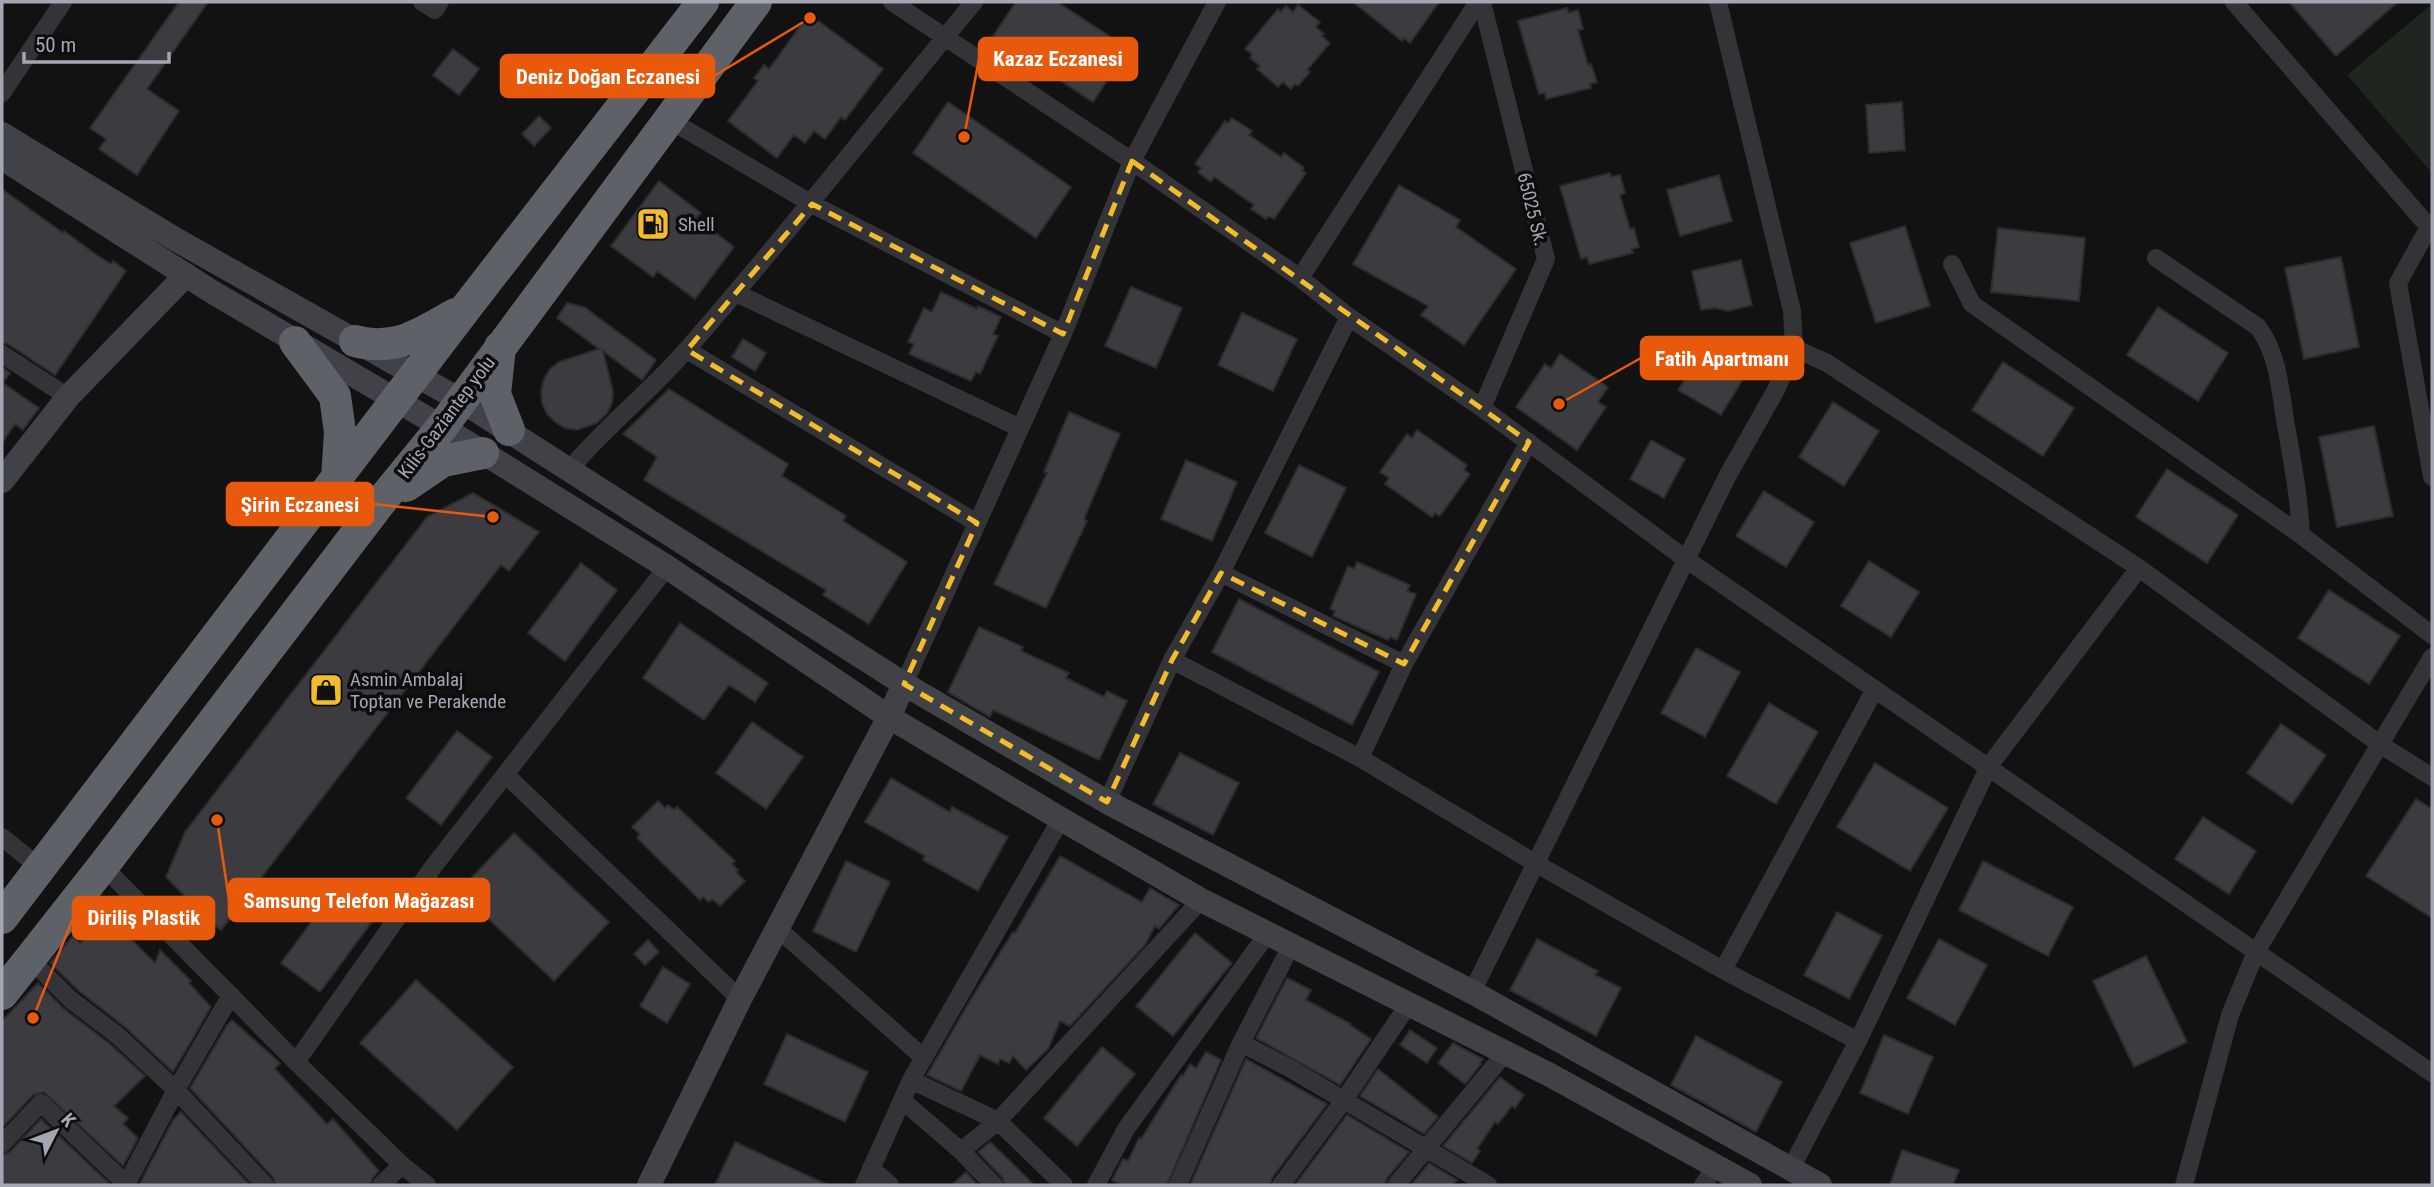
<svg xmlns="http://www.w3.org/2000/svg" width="2434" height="1187" viewBox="0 0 2434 1187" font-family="'Roboto Condensed',sans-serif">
<rect width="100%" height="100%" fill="#121213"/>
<path fill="#1e261f" d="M2432 4V173L2347 75Z"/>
<path fill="#3c3c40" stroke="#2c2c2f" stroke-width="2" d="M179 2H208L147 89 179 111 137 175 99 149 106 139 90 128Z
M1016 2H1057L1117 41 1110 51 1121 59 1093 102 993 36Z
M1353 2H1439L1410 43 1404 38 1402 41Z
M2289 2H2398L2336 56Z
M1298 5 1320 22 1316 27 1324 34 1322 36 1330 43 1307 70 1310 72 1298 86 1295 84 1291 89 1283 82 1278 87 1257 69 1260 66 1250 58 1252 54 1245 49 1278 9 1281 12 1286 6 1293 12Z
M1567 8 1569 13 1578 10 1583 29 1578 30 1588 65 1591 64 1597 82 1590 84 1591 88 1546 99 1545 93 1539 94 1518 21Z
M809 14 883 69 845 120 841 117 825 139 814 131 805 143 794 135 777 158 728 121 758 81 754 78 764 65 769 69Z
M453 49 479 69 459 95 433 75Z
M948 102 1071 187 1036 238 913 153Z
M1902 102 1905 150 1869 153 1866 105Z
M539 116 551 128 534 146 522 134Z
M1232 118 1252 131 1249 135 1281 157 1284 153 1304 168 1302 171 1306 173 1274 219 1268 216 1266 219 1251 209 1254 205 1214 177 1211 182 1198 172 1201 168 1195 164 1225 121 1228 123Z
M1610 173 1611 177 1620 175 1625 193 1620 195 1630 229 1634 228 1639 247 1632 249 1633 253 1589 264 1587 257 1581 259 1560 186Z
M1719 175 1732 221 1680 236 1667 190Z
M659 181 701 213 696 218 734 247 695 299 657 271 653 277 611 246Z
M1399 185 1460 220 1456 227 1516 269 1464 345 1421 315 1428 306 1353 264Z
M2 189 63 233 64 231 98 256 111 264 113 261 126 271 55 375 8 344 2 343Z
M1905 226 1930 306 1876 323 1850 243Z
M1998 228 2085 238 2079 301 1991 292Z
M2341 257 2359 347 2304 359 2285 268Z
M1741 260 1752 305 1728 311 1715 308 1701 310 1692 271Z
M1131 287 1182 308 1156 368 1105 346Z
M941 292 977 309 978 306 1001 317 993 334 998 336 980 374 976 372 971 381 909 354 914 344 908 342 924 308 932 312Z
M567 303 584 307 656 360 642 380 603 351 613 391 612 403 607 413 597 423 577 430 565 428 555 422 547 414 542 403 541 391 544 379 550 369 559 362 599 349 557 318Z
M2158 307 2228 353 2198 401 2127 355Z
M1242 313 1297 339 1273 391 1218 365Z
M743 339 766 353 755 371 732 357Z
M1560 354 1608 387 1598 402 1606 407 1577 450 1516 407 1545 364 1551 368Z
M1702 354 1716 359H1731L1748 371 1721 415 1678 390Z
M2003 362 2074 408 2043 456 1972 410Z
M2 367 10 373 3 383 39 408 23 430 15 424 2 443Z
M669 389 788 464 782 476 846 516 843 521 907 562 869 624 823 595 826 590 644 480 657 457 623 434Z
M1833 402 1879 431 1844 486 1799 457Z
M1069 412 1120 434 1084 519 1087 521 1046 608 994 584 1047 473 1044 472Z
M2374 426 2393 516 2337 527 2319 437Z
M1417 430 1467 465 1464 470 1470 474 1440 516 1435 513 1432 517 1385 484 1389 478 1380 472 1407 434 1412 438Z
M1651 440 1685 459 1664 498 1630 479Z
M1186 460 1237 482 1212 541 1161 519Z
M1299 465 1346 488 1312 557 1265 533Z
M2167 469 2238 515 2207 563 2136 517Z
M1764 491 1814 522 1786 567 1736 536Z
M473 493 539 532 509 571 501 565 221 930 206 918 166 877 185 832 427 517Z
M1869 561 1919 592 1891 637 1841 606Z
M1357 562 1410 585 1407 591 1416 594 1397 640 1390 637 1388 640 1333 616 1335 611 1330 609 1348 566 1354 569Z
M581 563 617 590 565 661 528 633Z
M2329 590 2400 636 2369 684 2298 638Z
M1239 599 1379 672 1352 725 1212 652Z
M680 623 768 683 755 702 729 685 704 720 643 678Z
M979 627 1023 647 1021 651 1069 673 1066 678 1104 697 1107 691 1127 701 1099 760 993 710 990 717 948 692Z
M1696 648 1740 672 1705 737 1661 713Z
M1769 703 1818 732 1776 804 1727 776Z
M752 722 803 757 766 809 716 773Z
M2281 724 2326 755 2292 804 2247 773Z
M457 731 492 757 441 825 406 798Z
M1180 753 1239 783 1213 835 1153 804Z
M1875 763 1948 808 1910 871 1837 827Z
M891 778 950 812 952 807 1008 837 978 891 923 860 925 856 865 822Z
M2416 799 2432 809V918L2366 876Z
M658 801 665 808 668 805 674 810 677 807 735 861 732 864 738 870 736 872 745 881 720 906 712 899 709 902 703 897 700 900 637 838 640 834 632 827Z
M2203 817 2256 851 2229 894 2175 859Z
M514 833 609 922 554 981 459 891Z
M1060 856 1142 902 1150 888 1179 905 1159 929 1155 926 1145 945 1070 1026 1060 1021 1048 1049 1026 1070 1013 1056 1009 1063 1000 1059 998 1064 980 1055 961 1091 927 1075 971 999 1013 932 1015 933Z
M846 861 890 882 856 952 813 931Z
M1983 861 2073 907 2048 956 1959 910Z
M332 894 371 923 320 992 281 963Z
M1837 912 1882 936 1849 999 1804 975Z
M108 916 155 963 160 950 191 981 189 983 211 1007 173 1072 125 1027 79 991 50 963 73 936 80 943Z
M1195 933 1232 963 1173 1036 1136 1006Z
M1537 939 1598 971 1595 975 1621 988 1596 1036 1510 990Z
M1939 939 1987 965 1955 1025 1907 998Z
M648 940 659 952 645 965 634 954Z
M2146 956 2187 1042 2134 1067 2093 981Z
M663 967 690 984 667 1023 640 1006Z
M1287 978 1311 990 1306 1000 1351 1024 1350 1025 1371 1039 1340 1085 1256 1038Z
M416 980 513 1067 457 1130 360 1043Z
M38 983 64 1009 110 1044 145 1076 114 1106 128 1118 123 1124 138 1138 123 1166 44 1092 33 1095 2 1128V1021Z
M232 1020 280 1063 275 1069 327 1124 333 1119 379 1171 373 1177 370 1185H276L273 1177 190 1088 227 1025Z
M1410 1030 1437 1048 1427 1063 1400 1045Z
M787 1034 868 1072 845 1122 764 1084Z
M1884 1035 1933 1057 1908 1114 1860 1093Z
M1696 1036 1782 1082 1756 1132 1671 1085Z
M1453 1043 1483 1059 1480 1063 1481 1064 1465 1084 1438 1063Z
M1102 1047 1135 1074 1077 1146 1044 1118Z
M1206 1052 1221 1060 1167 1185H1122L1112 1180 1123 1159 1128 1161 1139 1138 1141 1139 1181 1075 1183 1076 1190 1064 1196 1068Z
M1246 1059 1327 1104 1272 1178 1270 1185H1190Z
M1378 1069 1438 1117 1424 1134 1360 1096Z
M1500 1077 1524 1095 1515 1108 1512 1106 1498 1124 1495 1122 1477 1149 1480 1151 1472 1163 1443 1146Z
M181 1112 250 1185H139L173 1120Z
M1347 1115 1409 1152 1387 1178 1385 1185H1295Z
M41 1119 111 1185H2V1155L10 1152Z
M735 1142 828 1185H715Z
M990 1142 1008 1159 1034 1185H1005L1002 1177 978 1152Z
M1902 1150 1959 1170 1953 1185H1890Z
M1429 1163 1457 1180 1452 1185H1411Z
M966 1172 978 1185H952Z"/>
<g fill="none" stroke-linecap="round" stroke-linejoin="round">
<path stroke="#333338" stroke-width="18" d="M422 2 435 10 440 2
M892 2 1132 161 1300 278 1349 317 1482 408 1687 560 2432 1073
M1482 2 1546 259 1482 408
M2234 2 2429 227 2432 225
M2 93 63 2
M668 119 812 204 1063 334
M2429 227 2398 283 2432 477
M2156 258 2258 327C2278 354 2280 388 2285 420 2292 459 2299 496 2301 535
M1952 264 1972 304 2301 535 2432 635
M1300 278 1478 2
M736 293 1020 428
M1794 348 1827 363 2139 568 2381 745 2432 777
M687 350 977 523
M2 354 68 397
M570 469C607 425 652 390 689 347 788 234 879 117 974 2
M1221 573 1404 664
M1172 660 1360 758 1535 863 1723 970 1858 1041
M904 684 1063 334 1132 161 1217 2
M1360 758 1404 664 1529 442
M506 775 740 999
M1107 802 1172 660 1221 573 1349 317
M2 837 40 868
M103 866 296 1062 402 1165 427 1185
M777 928 924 1058
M30 959 71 1000 117 1035 176 1090 265 1185
M1723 970 1875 689
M1472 992 1728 475 1777 388 1794 348 1792 311 1718 2
M1241 1043 1291 1069 1488 1185
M296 1062 433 867 667 567
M911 1080 998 1121 1064 1185
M902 1100 961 1151 994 1185
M2 1144 41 1103 127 1185
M961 1151 998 1121 1201 900
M871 1168 890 1185
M1790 1170 1858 1041 1989 766 2139 568
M126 1185 176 1090 231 995
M381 1185 402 1165
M864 1185 911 1080 1061 819
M1096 1185 1126 1129 1268 933
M1178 1185 1241 1043 1291 946
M1281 1185 1344 1100 1408 1005
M1396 1185 1506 1052
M1703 1185 1716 1166
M2184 1185 2230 1015 2256 952 2432 657"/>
<path stroke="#414248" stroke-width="24" d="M2 134 175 239 460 400 904 684 1107 802 1472 992 1820 1185
M2 158 214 293 442 427 667 567 889 717 1061 819 1201 900 1550 1075 1750 1185
M2 481 68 397 186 275
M649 1185 740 999 889 717 904 684"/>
<path stroke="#5f6169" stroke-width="32" d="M355 341C395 352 422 333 455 314
M295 342 335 396 340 432 337 479
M500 347 495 394 509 430
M406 486 443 461 483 453
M2 918 466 308 703 2
M2 994 103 866 379 504 442 427 756 2"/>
</g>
<path fill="none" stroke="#f2bc2b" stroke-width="5" stroke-dasharray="14 9" stroke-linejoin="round" d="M1132 161 1529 442 1404 664 1221 573 1172 660 1107 802 904 684 977 523 687 350 812 204 1063 334Z"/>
<defs>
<symbol id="fuel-square" viewBox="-11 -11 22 22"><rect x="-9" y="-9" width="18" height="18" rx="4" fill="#f2bc2b" stroke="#0d0d0e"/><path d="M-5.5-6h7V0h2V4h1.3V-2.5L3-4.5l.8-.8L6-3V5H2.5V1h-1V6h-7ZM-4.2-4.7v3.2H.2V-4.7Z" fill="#111"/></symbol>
<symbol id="shop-square" viewBox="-11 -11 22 22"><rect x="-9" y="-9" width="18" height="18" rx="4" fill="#f2bc2b" stroke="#0d0d0e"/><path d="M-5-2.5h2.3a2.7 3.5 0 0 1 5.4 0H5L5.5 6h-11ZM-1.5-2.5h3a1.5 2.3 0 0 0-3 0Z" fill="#111"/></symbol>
</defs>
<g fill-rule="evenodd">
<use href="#fuel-square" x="634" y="205" width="38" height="38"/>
<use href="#shop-square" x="307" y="671" width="38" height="38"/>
</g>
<g text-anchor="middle" stroke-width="7" stroke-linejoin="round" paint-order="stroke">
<g font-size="19" fill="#a3a7b4" stroke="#0d0d0e">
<text transform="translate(1533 209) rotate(76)" y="7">65025 Sk.</text>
<text transform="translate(446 417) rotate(-53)" y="7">Kilis-Gaziantep yolu</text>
</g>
<g font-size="19" fill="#a3a7b4" stroke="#0d0d0e" text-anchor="start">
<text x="678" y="231">Shell</text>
<text x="350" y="686">Asmin Ambalaj<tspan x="350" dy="22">Toptan ve Perakende</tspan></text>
</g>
</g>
<path fill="none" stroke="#e8590c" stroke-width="2.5" d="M964 137L979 59M810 18L714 76M1559 404L1641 358M493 517L373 504M217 820L229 900M33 1018L73 918"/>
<g fill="#e8590c" stroke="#0d0d0e" stroke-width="2.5">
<circle cx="964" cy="137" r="7"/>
<circle cx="810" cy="18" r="7"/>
<circle cx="1559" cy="404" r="7"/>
<circle cx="493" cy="517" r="7"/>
<circle cx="217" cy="820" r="7"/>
<circle cx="33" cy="1018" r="7"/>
</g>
<g fill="#e8590c" stroke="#e8590c" stroke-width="2.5">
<rect x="979" y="38" width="158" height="42" rx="7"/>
<rect x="501" y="55" width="213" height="42" rx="7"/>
<rect x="1641" y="337" width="162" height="42" rx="7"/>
<rect x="227" y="483" width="146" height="42" rx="7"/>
<rect x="229" y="879" width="260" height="42" rx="7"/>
<rect x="73" y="897" width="141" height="42" rx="7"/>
</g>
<g font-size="21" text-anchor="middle" font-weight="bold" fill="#fff">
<text x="1058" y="66">Kazaz Eczanesi</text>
<text x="608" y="84">Deniz Doğan Eczanesi</text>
<text x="1722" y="366">Fatih Apartmanı</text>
<text x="300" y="512">Şirin Eczanesi</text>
<text x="359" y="908">Samsung Telefon Mağazası</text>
<text x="144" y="925">Diriliş Plastik</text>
</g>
<rect width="2434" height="1187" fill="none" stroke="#a3a7b4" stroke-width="7"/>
<g transform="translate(56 1131) rotate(48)" stroke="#0d0d0e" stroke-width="5" paint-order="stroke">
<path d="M0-5L12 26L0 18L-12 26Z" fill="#a3a7b4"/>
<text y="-10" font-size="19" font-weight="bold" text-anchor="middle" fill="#a3a7b4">K</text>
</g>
<path d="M24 52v10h145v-10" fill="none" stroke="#a3a7b4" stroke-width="3.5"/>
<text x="35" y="52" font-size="21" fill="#a3a7b4" stroke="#0d0d0e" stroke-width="5" paint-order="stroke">50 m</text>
</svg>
